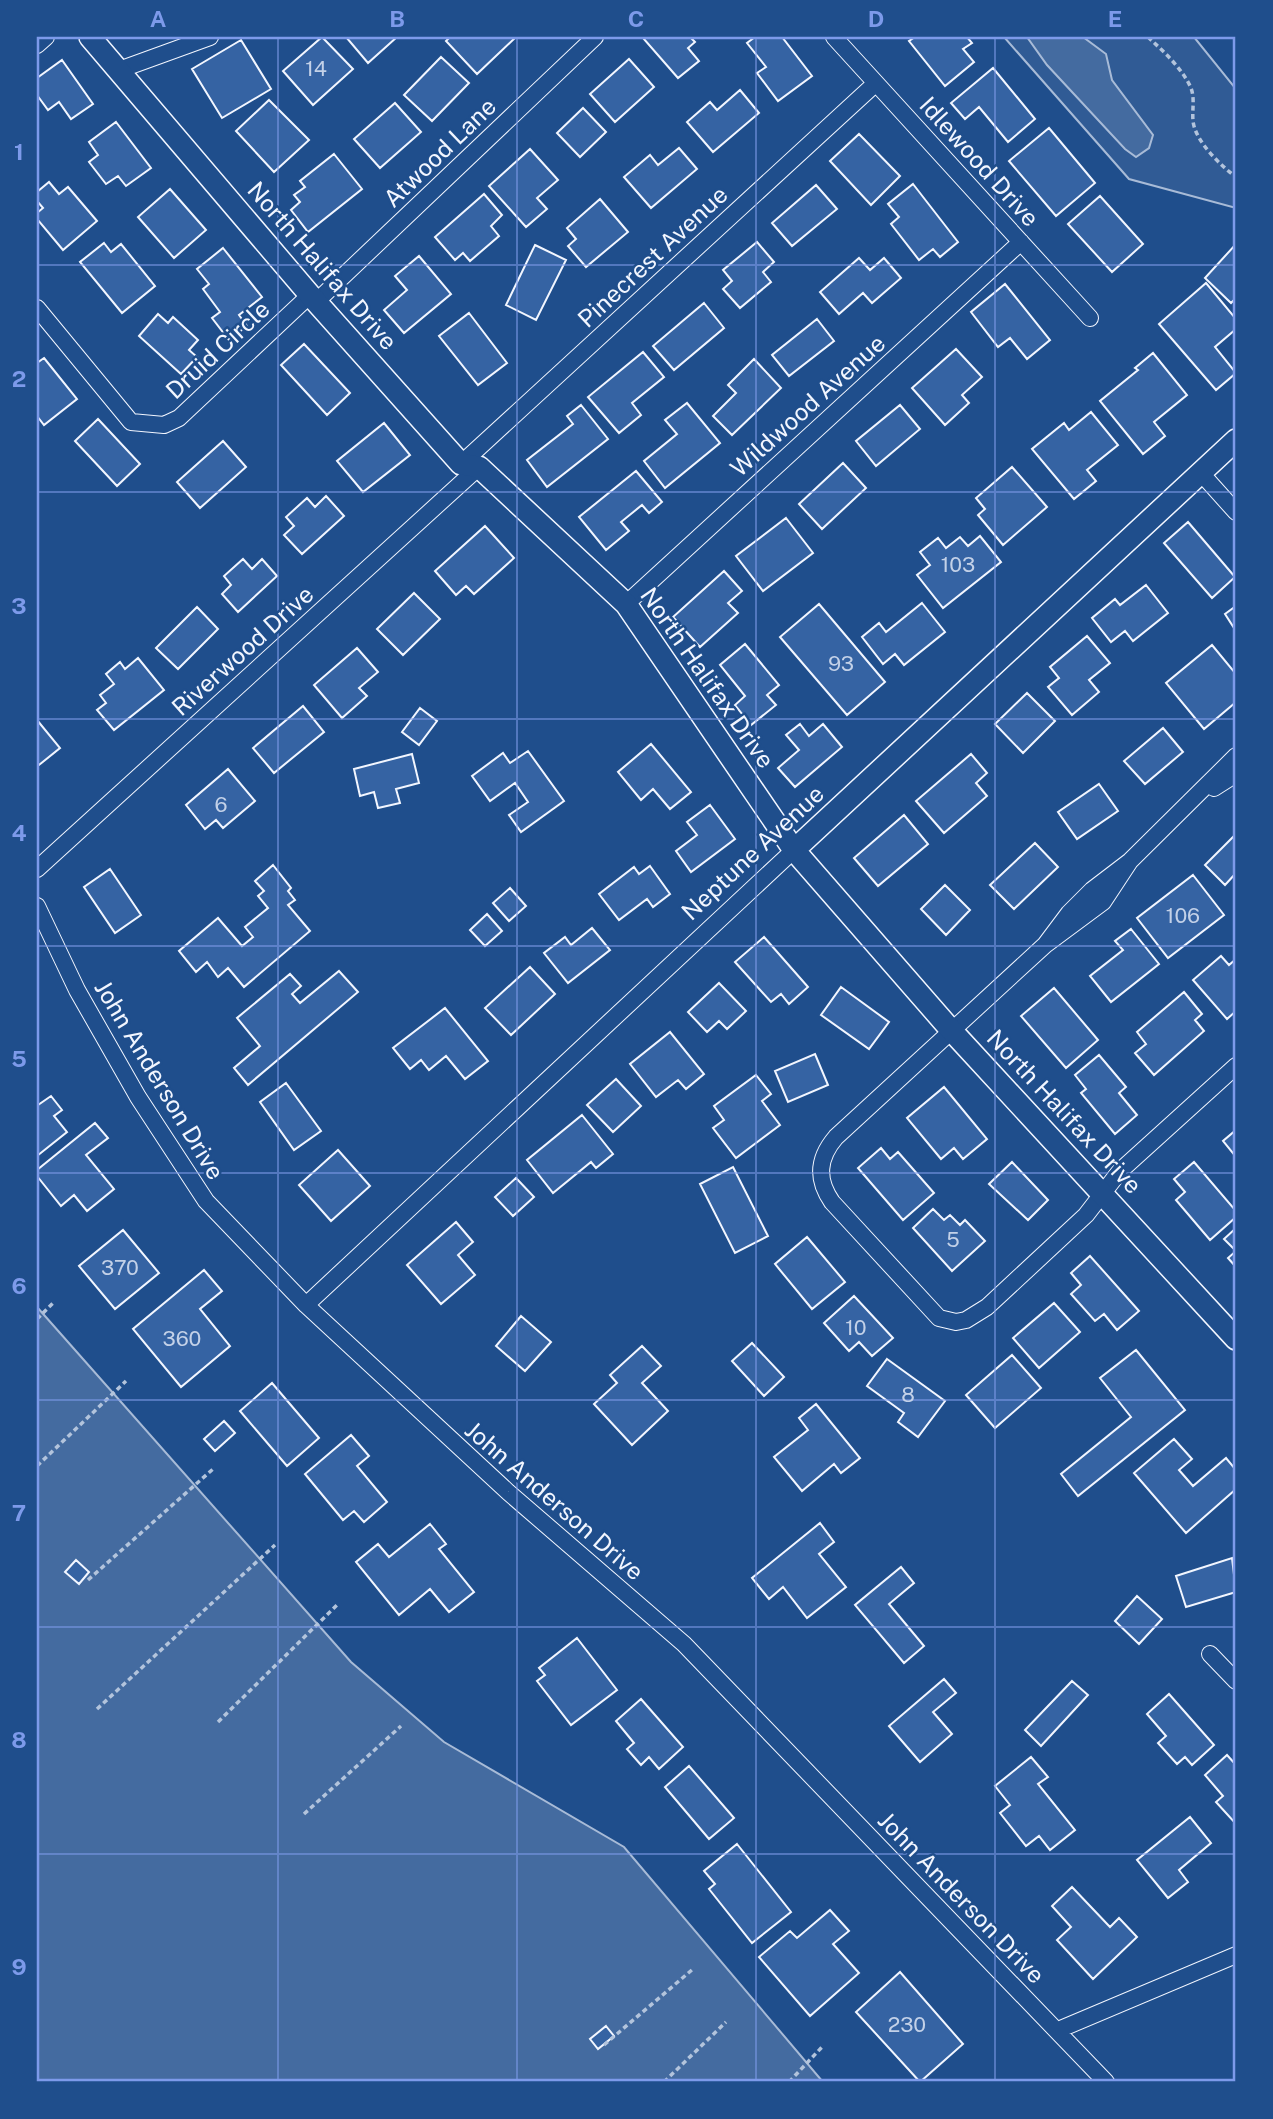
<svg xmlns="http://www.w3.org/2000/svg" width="1273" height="2119" viewBox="0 0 1273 2119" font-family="'Public Sans',sans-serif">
<rect width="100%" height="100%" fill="#1f4e8c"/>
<path fill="#305b95" stroke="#a8bbd7" stroke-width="2" d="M1004 37H1194L1236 89V208L1129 179Z"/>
<path fill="#446ba0" stroke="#a8bbd7" stroke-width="2" d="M1027 37H1083L1106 54 1112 80 1153 135 1149 148 1136 157 1125 149 1047 65Z
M37 1307 351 1662 444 1742 624 1847 823 2082H37Z"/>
<path fill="#3563a3" stroke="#f2f6ff" stroke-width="2" d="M322 37 353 69 313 105 283 71Z
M346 37H397L368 63Z
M450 37H516L477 74 446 41Z
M690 37 695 42 688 48 699 61 678 78 643 38Z
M755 37H782L812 76 778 101 757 73 766 67 747 43Z
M915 37H967L972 43 963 49 974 62 945 86 909 41Z
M241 40 271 89 222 118 192 69Z
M441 57 469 83 432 121 404 95Z
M629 59 654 87 615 122 590 94Z
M62 60 93 104 71 119 59 102 48 110 37 95V78Z
M993 68 1035 119 1008 142 979 107 965 119 951 103Z
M740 90 759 113 713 152 687 122 710 102 717 110Z
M269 100 309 140 274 172 236 131Z
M395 103 421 132 380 168 354 139Z
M583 108 606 132 580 157 557 133Z
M116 122 151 168 126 186 118 176 106 184 89 162 98 155 89 142Z
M1049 128 1095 183 1056 216 1009 161Z
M859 134 900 176 871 205 830 161Z
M679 148 697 169 651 208 624 177 650 155 658 165Z
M530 149 558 180 537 198 547 209 526 227 489 186Z
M334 154 362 189 308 232 291 210 300 202 294 195 305 187 300 181Z
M49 182 59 194 68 187 97 221 63 250 37 219V213L43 208 37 201V192Z
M913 184 958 242 940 257 933 249 919 260 891 224 899 217 888 204Z
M816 185 837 209 792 246 772 223Z
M170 189 206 230 174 258 138 217Z
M484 194 502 215 491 226 499 236 470 261 463 253 455 260 435 237Z
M1100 196 1143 244 1112 272 1068 224Z
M600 199 628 232 586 267 568 246 576 239 567 228Z
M757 242 774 262 763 272 771 282 740 308 723 289 732 281 723 270Z
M104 243 111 252 121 244 155 286 122 313 80 262Z
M1236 244V298L1231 303 1205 278Z
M535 245 566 260 536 320 506 305Z
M223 248 262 297 239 315 247 326 229 340 212 318 220 312 203 289 209 284 197 269Z
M419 256 451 294 404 333 384 310 407 290 395 276Z
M859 258 870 270 884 258 901 278 872 303 863 293 839 314 820 292Z
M1206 283 1236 319V329L1215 347 1236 373 1216 390 1159 324Z
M1005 284 1050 340 1027 359 1010 338 998 347 971 312Z
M704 303 724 328 674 370 653 346Z
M469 313 507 363 478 385 439 336Z
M158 314 168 323 173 317 198 340 189 350 197 357 181 374 139 336Z
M817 319 834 341 789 376 772 355Z
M304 344 350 393 327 415 281 365Z
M956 349 982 377 962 395 969 403 945 425 912 388Z
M643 352 664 377 632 403 641 415 619 433 588 397Z
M1153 353 1187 395 1154 422 1165 436 1143 454 1100 401 1138 370 1135 368Z
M44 358 77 399 44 425 37 416V363Z
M754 359 781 388 732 435 713 416 736 393 728 385Z
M687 403 720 443 665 488 644 461 677 434 665 420Z
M581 405 608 439 547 487 527 460 573 424 567 416Z
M900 405 920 429 876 466 856 441Z
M1091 412 1118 445 1087 470 1096 481 1074 499 1032 449 1064 423 1069 430Z
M98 419 140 464 117 486 75 441Z
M384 423 410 455 363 492 337 461Z
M223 441 246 467 200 508 177 482Z
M843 463 866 488 822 529 799 504Z
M1012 467 1047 507 1003 545 978 515 985 509 976 498Z
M636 471 662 502 649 513 642 505 621 522 629 531 606 550 579 517Z
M326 496 344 516 302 554 284 535 294 526 286 517 307 498 315 507Z
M786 518 813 553 763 591 736 556Z
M1188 522 1235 577 1212 598 1164 543Z
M485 526 514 558 474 594 466 586 456 595 435 571Z
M980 536 1001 562 943 608 917 575 930 565 920 552 938 538 946 548 960 537 968 546Z
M243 559 252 569 262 559 277 576 238 612 222 594 231 585 224 576Z
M724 571 742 591 728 603 738 613 700 647 673 617Z
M1146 585 1168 613 1133 641 1125 631 1111 642 1092 618 1115 599 1120 605Z
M414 593 440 619 403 655 377 629Z
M922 603 945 632 904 665 895 654 883 664 862 637 879 623 886 632Z
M819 604 885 682 847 715 780 637Z
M1236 606V631L1225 614Z
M197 607 218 629 178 669 156 648Z
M1087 636 1110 663 1089 680 1099 692 1072 715 1048 687 1059 678 1050 667Z
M745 644 779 685 767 695 776 705 751 725 735 705 745 696 720 665Z
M1212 645 1236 674V702L1204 729 1166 683Z
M357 648 378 672 359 688 367 696 342 718 314 685Z
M138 658 164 690 114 730 97 710 106 703 100 695 114 684 106 674 120 662 125 669Z
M1027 693 1055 721 1023 753 995 724Z
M303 706 324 732 274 773 253 748Z
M420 708 437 721 419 745 402 732Z
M37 720 60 748 39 765 37 763Z
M800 724 809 736 823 724 842 747 795 787 778 768 799 750 786 735Z
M1163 728 1183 752 1145 784 1124 761Z
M651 744 691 792 670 809 653 789 641 800 618 772Z
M528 751 564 801 521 832 509 815 528 802 515 783 490 801 472 776 503 753 510 763Z
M412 754 419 783 396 789 400 803 378 808 374 792 360 796 354 769Z
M971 754 987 773 976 783 987 796 944 833 916 801Z
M228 769 255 801 223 828 216 820 205 829 186 805Z
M1099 784 1118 811 1077 839 1058 812Z
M710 805 735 839 691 872 676 851 697 835 687 822Z
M904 815 928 844 878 886 854 858Z
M1236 834V873L1225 885 1205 865Z
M1035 843 1058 867 1014 909 990 885Z
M273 865 291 888 288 891 295 900 288 905 310 931 244 987 228 968 218 977 207 962 196 972 179 951 218 918 242 946 253 937 245 927 268 908 258 896 264 891 255 881Z
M650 866 670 894 653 907 647 899 619 920 599 894 634 867 639 874Z
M110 869 141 915 115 933 84 887Z
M1193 875 1224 915 1168 958 1137 918Z
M945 885 970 910 946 935 921 909Z
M510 888 526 906 509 921 493 903Z
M487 914 502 931 485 946 470 930Z
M592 928 610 950 568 983 544 953 565 937 571 945Z
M1131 929 1159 964 1111 1002 1090 976 1123 950 1115 941Z
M764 937 808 987 789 1004 781 994 771 1002 735 962Z
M1221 956 1229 965 1236 959V1011L1227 1019 1193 980Z
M530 967 555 994 511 1035 485 1008Z
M339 971 358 992 248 1085 234 1068 260 1046 237 1018 290 974 301 986 292 994 300 1003Z
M719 983 746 1011 727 1029 719 1021 707 1032 688 1012Z
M841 987 889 1022 869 1049 821 1015Z
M1054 988 1098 1040 1066 1068 1021 1016Z
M1184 992 1202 1014 1195 1020 1204 1031 1154 1075 1135 1053 1146 1044 1137 1032Z
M445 1008 488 1061 465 1079 446 1056 429 1070 421 1060 410 1069 393 1048Z
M670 1032 704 1074 686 1089 678 1080 656 1097 630 1064Z
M815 1054 828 1085 788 1102 775 1071Z
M1099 1055 1126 1087 1119 1093 1137 1115 1115 1134 1081 1093 1086 1089 1075 1075Z
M756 1075 771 1094 762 1101 780 1125 736 1158 713 1128 724 1120 714 1106Z
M616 1079 641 1106 613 1132 587 1105Z
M286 1083 321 1131 294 1150 260 1102Z
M944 1087 987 1139 963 1159 954 1148 941 1159 907 1118Z
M51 1096 62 1110 54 1116 67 1132 37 1156V1103L38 1105Z
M582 1115 613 1154 596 1168 591 1162 553 1193 527 1160Z
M95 1123 108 1138 86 1155 114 1189 87 1211 74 1195 61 1206 37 1176V1170Z
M1236 1130V1157L1223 1141Z
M881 1148 890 1159 898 1152 934 1193 903 1220 858 1168Z
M338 1150 370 1186 331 1221 299 1185Z
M1012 1162 1048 1200 1028 1220 989 1184Z
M1194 1162 1236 1211V1217L1210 1240 1176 1200 1185 1192 1174 1179Z
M733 1167 768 1236 735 1253 700 1184Z
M516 1178 534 1197 513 1216 495 1197Z
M933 1209 944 1220 950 1215 960 1225 965 1220 985 1241 952 1271 913 1228Z
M456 1222 473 1242 458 1255 475 1275 441 1304 407 1265Z
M1236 1228V1267L1228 1258 1236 1251 1224 1239Z
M123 1230 159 1273 115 1309 79 1266Z
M807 1237 845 1282 812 1309 775 1264Z
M1090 1256 1139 1311 1117 1330 1104 1314 1095 1321 1071 1294 1081 1285 1071 1273Z
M204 1270 222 1291 200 1309 230 1346 181 1387 133 1329Z
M854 1296 893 1338 872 1356 859 1342 849 1351 824 1323Z
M1054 1303 1080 1332 1039 1368 1013 1338Z
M521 1316 551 1342 525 1371 496 1346Z
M752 1343 784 1377 764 1396 732 1361Z
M642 1346 661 1366 642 1383 668 1411 632 1445 594 1404 617 1383 610 1375Z
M1136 1350 1185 1410 1078 1496 1061 1474 1131 1417 1100 1378Z
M1012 1355 1041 1388 995 1428 966 1395Z
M887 1359 945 1401 918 1437 898 1422 904 1413 867 1386Z
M272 1383 319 1438 287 1466 240 1411Z
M816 1404 860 1458 841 1473 834 1464 802 1491 774 1457 808 1430 799 1418Z
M224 1421 235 1433 215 1451 204 1439Z
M351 1435 369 1456 357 1466 387 1502 364 1522 354 1511 343 1520 305 1474Z
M1174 1439 1192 1459 1179 1470 1193 1486 1226 1458 1236 1470V1489L1186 1533 1134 1473Z
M820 1523 834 1542 819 1554 846 1587 807 1618 783 1587 769 1599 752 1578Z
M430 1524 446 1544 439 1549 474 1592 449 1612 430 1589 399 1615 356 1562 378 1544 389 1557Z
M1232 1558 1236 1592 1186 1607 1176 1576Z
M76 1560 89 1572 79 1584 65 1572Z
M901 1567 914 1583 889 1604 924 1646 904 1663 855 1605Z
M1137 1596 1162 1619 1139 1644 1115 1621Z
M577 1638 617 1690 571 1725 537 1681 545 1675 539 1668Z
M944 1679 956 1693 933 1712 952 1734 920 1762 889 1726Z
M1072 1681 1088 1695 1041 1746 1025 1730Z
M1169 1694 1214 1745 1192 1765 1185 1757 1177 1764 1158 1743 1166 1736 1147 1714Z
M641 1699 683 1747 659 1769 649 1757 641 1765 627 1749 634 1743 616 1721Z
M1227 1755 1236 1765V1824L1216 1802 1223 1796 1205 1775Z
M1031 1757 1048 1777 1038 1784 1075 1830 1050 1850 1039 1836 1026 1846 1000 1813 1010 1805 995 1786Z
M689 1766 734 1818 709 1839 665 1787Z
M1190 1817 1211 1843 1179 1870 1188 1882 1168 1898 1137 1860Z
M737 1844 791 1912 752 1943 709 1889 715 1884 704 1871Z
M1072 1887 1110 1927 1119 1918 1137 1937 1093 1979 1057 1940 1071 1927 1052 1906Z
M830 1910 849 1931 833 1944 859 1973 810 2016 759 1957 790 1931 797 1938Z
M900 1972 963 2044 920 2082 856 2012Z
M606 2026 614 2036 598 2049 590 2039Z"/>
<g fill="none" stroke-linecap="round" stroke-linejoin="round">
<defs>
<path id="minor" d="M834 37 1090 318
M37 45 46 37
M119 70 210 37
M317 301 595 37
M37 308 131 422 164 425 179 418 310 295
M461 464 876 83
M1201 473 1236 512
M626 604 1021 242
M1214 788 1236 774
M1130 861 1103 902 1045 945 1069 913 1092 890 1130 861 1236 756
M37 869 479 467
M37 906 77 990 138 1097 206 1201 306 1305 508 1492 684 1644 1106 2082
M1045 945 836 1137C818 1158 816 1179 832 1202L939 1318 956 1322 966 1320 987 1307 1086 1215 1120 1171 1236 1066
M306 1305 794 850
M1210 1654 1236 1681
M1058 2030 1236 1955"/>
<path id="tertiary" d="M90 37 310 295 461 464 479 467 626 604 794 850 951 1030 1236 1339
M794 850 1236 440"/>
</defs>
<use href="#minor" stroke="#f2f6ff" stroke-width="18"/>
<use href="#tertiary" stroke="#f2f6ff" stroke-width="24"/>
<path stroke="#b3c4dc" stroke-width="3.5" stroke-dasharray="5 3.5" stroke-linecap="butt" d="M1148 37C1164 52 1182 68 1191 88 1195 99 1192 109 1193 121 1195 141 1221 166 1236 177
M37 1319 53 1303
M37 1466 126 1381
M88 1580 213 1469
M97 1709 275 1545
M218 1722 338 1604
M304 1814 401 1726
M604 2045 693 1969
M664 2082 726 2022
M789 2082 822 2047"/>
<use href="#minor" stroke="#1f4e8c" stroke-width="16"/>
<use href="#tertiary" stroke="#1f4e8c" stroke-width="21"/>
</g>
<path fill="none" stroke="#7d9aea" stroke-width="2" stroke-opacity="0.55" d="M278 37V2082M517 37V2082M756 37V2082M995 37V2082M37 265H1236M37 492H1236M37 719H1236M37 946H1236M37 1173H1236M37 1400H1236M37 1627H1236M37 1854H1236"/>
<g text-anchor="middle" stroke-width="5" stroke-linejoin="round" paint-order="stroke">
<g font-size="21" fill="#c3d1e8">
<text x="316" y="76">14</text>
<text x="958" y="572">103</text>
<text x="841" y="671">93</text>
<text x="221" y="812">6</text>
<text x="1183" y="923">106</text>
<text x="953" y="1247">5</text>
<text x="120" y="1275">370</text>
<text x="856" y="1335">10</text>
<text x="182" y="1346">360</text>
<text x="908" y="1402">8</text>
<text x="907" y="2032">230</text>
</g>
<g font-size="24" fill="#f2f6ff" stroke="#1f4e8c">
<text transform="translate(440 153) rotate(-44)" y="8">Atwood Lane</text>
<text transform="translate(979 162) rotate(48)" y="8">Idlewood Drive</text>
<text transform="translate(653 257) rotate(-43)" y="8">Pinecrest Avenue</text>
<text transform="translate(322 266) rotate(49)" y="8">North Halifax Drive</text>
<text transform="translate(218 350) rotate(-43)" y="8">Druid Circle</text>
<text transform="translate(808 406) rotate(-42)" y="8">Wildwood Avenue</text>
<text transform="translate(243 651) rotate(-42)" y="8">Riverwood Drive</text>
<text transform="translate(707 678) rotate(55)" y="8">North Halifax Drive</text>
<text transform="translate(753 853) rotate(-43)" y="8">Neptune Avenue</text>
<text transform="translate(159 1080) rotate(59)" y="8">John Anderson Drive</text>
<text transform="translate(1064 1112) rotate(47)" y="8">North Halifax Drive</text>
<text transform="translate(554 1501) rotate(41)" y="8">John Anderson Drive</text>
<text transform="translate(961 1898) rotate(46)" y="8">John Anderson Drive</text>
</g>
</g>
<rect width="1273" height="2119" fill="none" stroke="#1f4e8c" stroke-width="77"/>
<rect x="38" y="38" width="1196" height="2042" fill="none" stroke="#7d9aea" stroke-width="2.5"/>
<g font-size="23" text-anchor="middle" font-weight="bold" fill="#7d9aea">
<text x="158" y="27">A</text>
<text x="397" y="27">B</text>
<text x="636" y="27">C</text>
<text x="876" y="27">D</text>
<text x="1115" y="27">E</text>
<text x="19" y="160">1</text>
<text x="19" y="387">2</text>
<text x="19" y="614">3</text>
<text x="19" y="841">4</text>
<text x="19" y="1067">5</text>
<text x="19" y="1294">6</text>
<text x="19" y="1521">7</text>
<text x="19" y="1748">8</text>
<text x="19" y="1975">9</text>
</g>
</svg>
